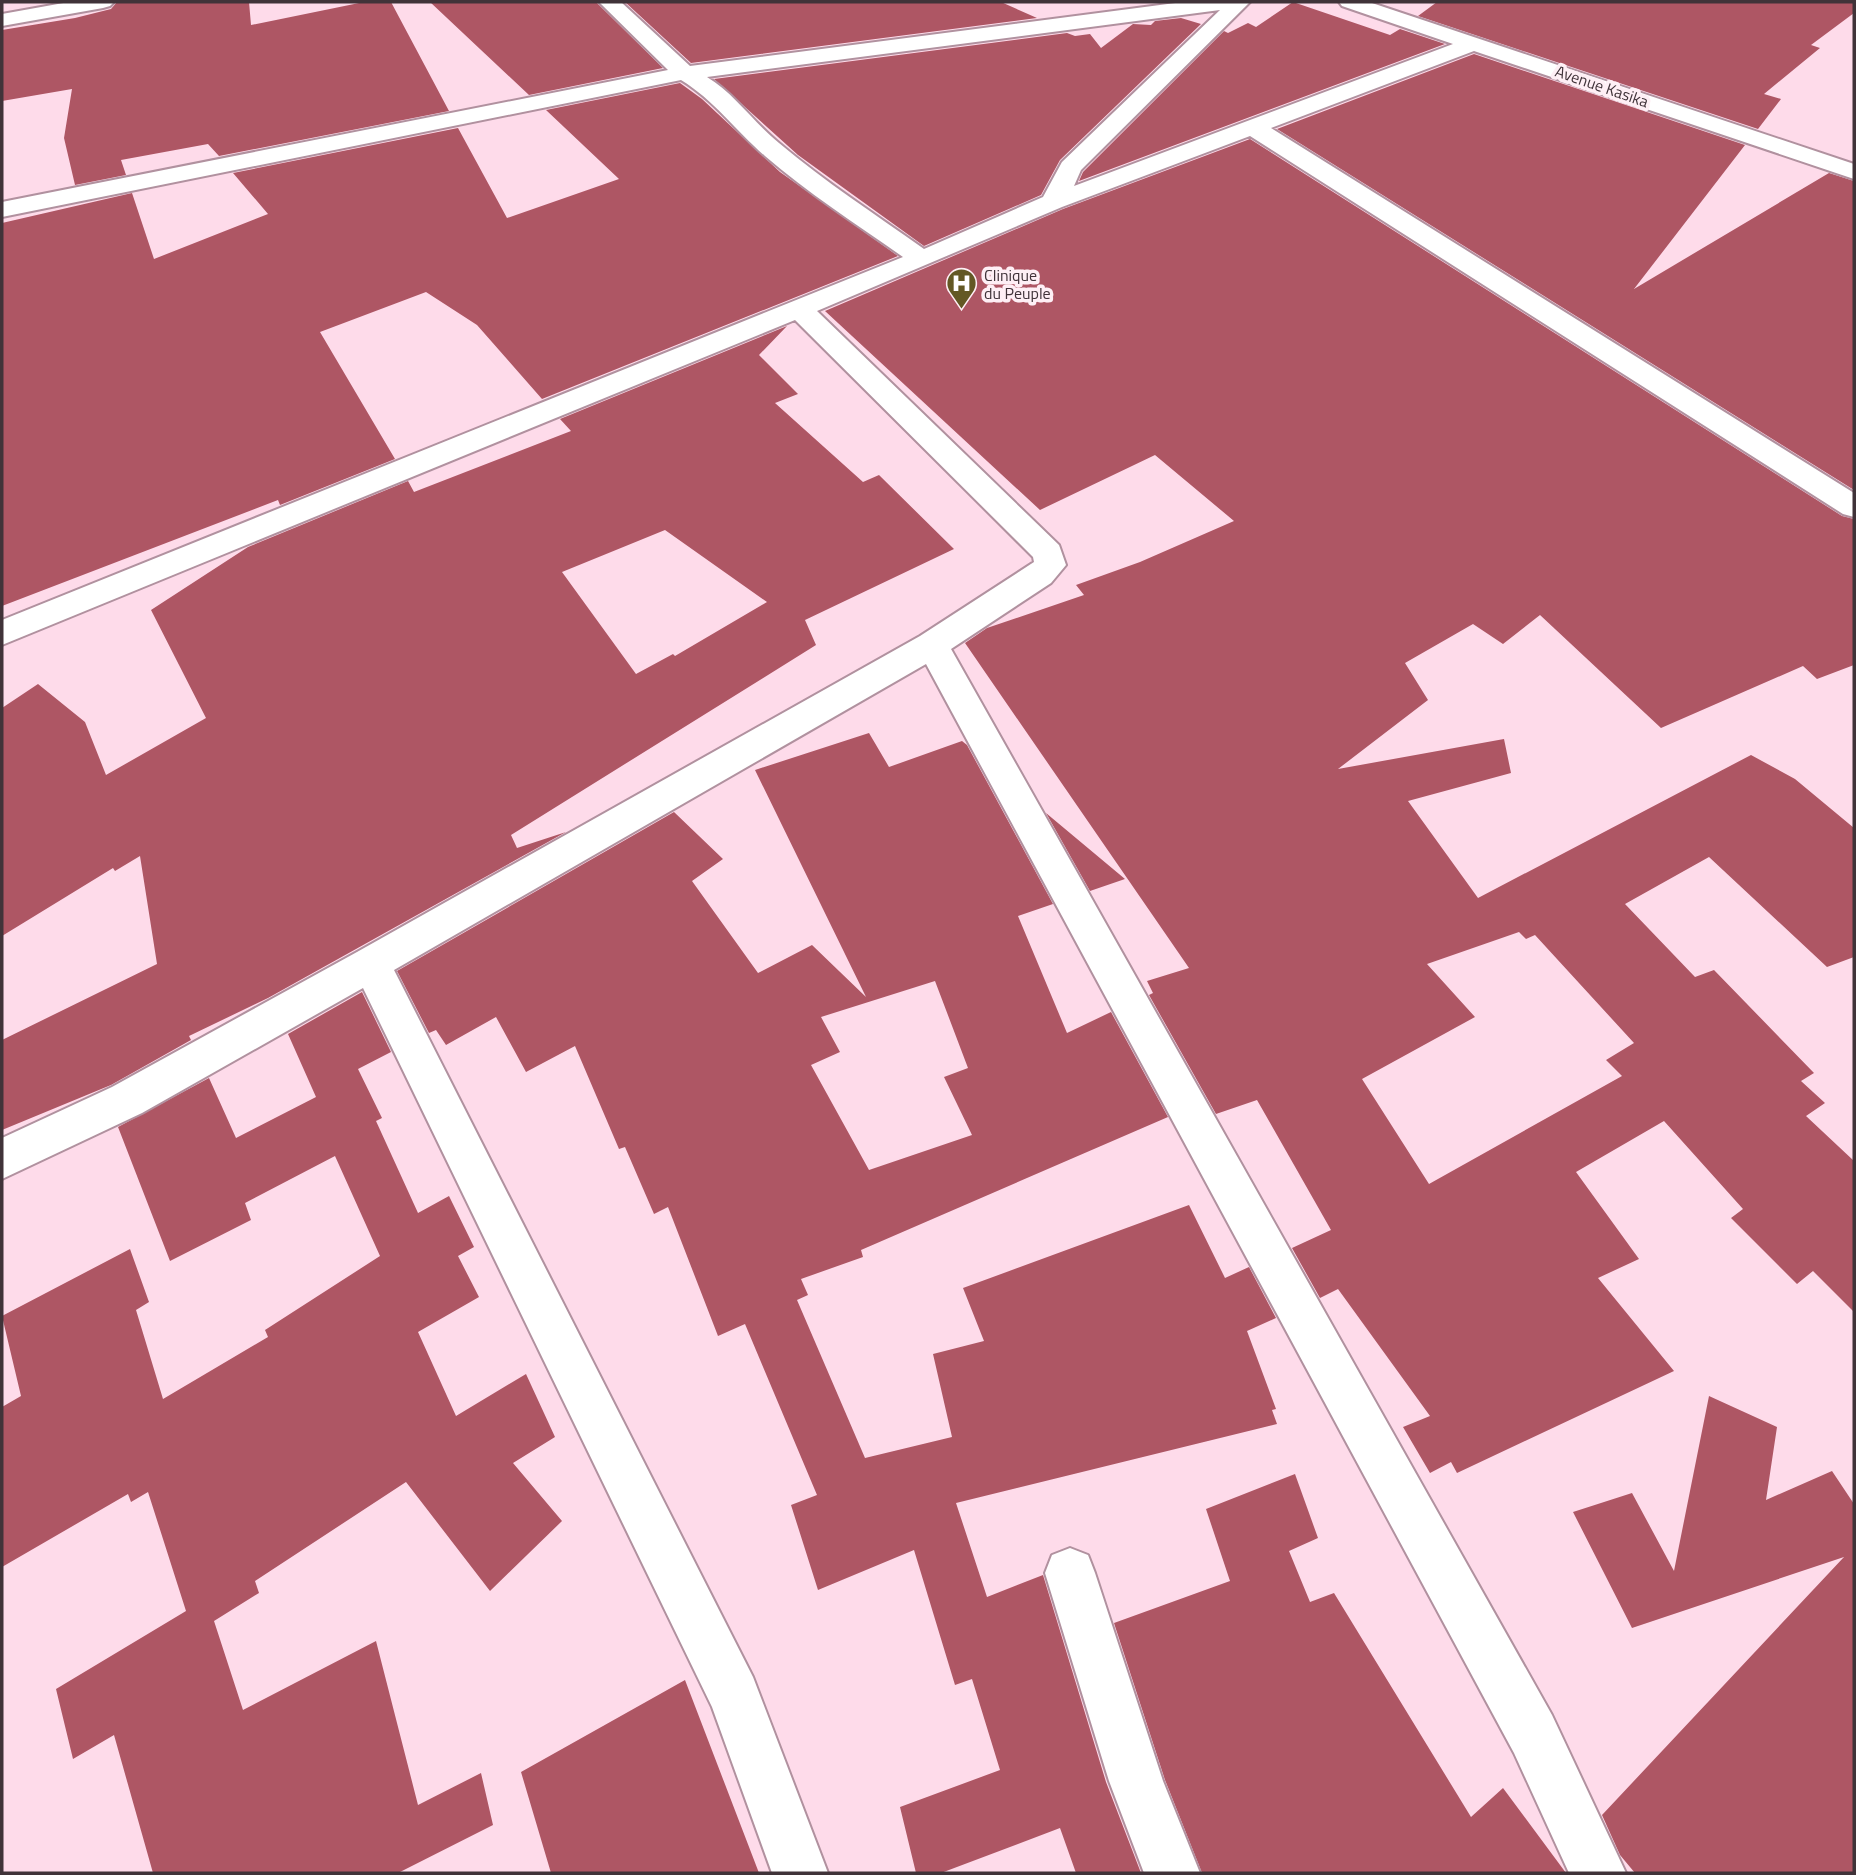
<svg xmlns="http://www.w3.org/2000/svg" width="1856" height="1875" viewBox="0 0 1856 1875" font-family="'Titillium Web',sans-serif">
<rect width="100%" height="100%" fill="#fedbea"/>
<path fill="#ae5664" fill-rule="evenodd" d="M117 2H249L251 25 364 2H391L449 111 219 156 208 144 121 160 126 175 75 185 64 138 72 89 2 101V30L75 18 111 9Z
M430 2H596L663 68 529 95Z
M625 2H1001L1037 18 691 63Z
M1293 2 1390 35 1400 29 1445 44 1079 181 1083 172 1224 31 1228 33 1248 23 1256 27Z
M1437 2H1854V13L1811 45 1820 48 1764 94 1781 99 1758 129 1418 16Z
M1181 18 1201 24 1060 160 1041 195 924 246 798 155 714 79 1067 33 1075 36 1090 34 1101 48 1133 24 1151 25 1155 21Z
M1474 54 1745 145 1634 289 1829 173 1854 181V490L1277 129Z
M680 83 702 99 780 172 898 256 542 399 477 325 426 292 320 332 395 459 280 505 278 500 2 606V223L132 193 154 259 268 214 233 173 458 128 507 218 619 179 546 110Z
M1250 139 1842 516 1854 519V665L1817 679 1803 666 1661 728 1540 615 1503 644 1473 624 1405 663 1428 700 1338 769 1504 739 1511 773 1408 801 1478 898 1751 755 1795 779 1854 828V957L1827 967 1709 857 1625 904 1695 977 1714 970 1814 1073 1801 1081 1825 1103 1806 1116 1854 1161V1312L1813 1271 1797 1284 1731 1218 1743 1209 1664 1121 1576 1172 1639 1259 1598 1278 1674 1371 1457 1473 1451 1462 1430 1473 1403 1427 1430 1416 1338 1289 1320 1298 1292 1248 1331 1230 1257 1100 1216 1114 1149 995 1153 993 1147 981 1189 968 965 643 987 628 1084 595 1076 585 1140 562 1234 521 1155 455 1040 510 825 311 1063 209ZM1519 932 1526 939 1535 935 1634 1043 1606 1060 1622 1076 1429 1184 1362 1079 1475 1017 1427 964Z
M787 326 759 355 798 394 775 403 863 482 879 475 954 549 805 620 816 645 511 835 517 848 566 832 268 998 189 1036 191 1040 111 1085 2 1130V1040L157 964 140 856 115 871 113 868 2 936V708L38 684 85 722 106 775 206 718 151 610 248 547 408 481 414 492 571 431 560 419ZM665 530 767 602 675 656 673 654 636 674 562 572Z
M869 733 889 767 962 741 967 745 1053 904 1018 916 1067 1033 1111 1012 1168 1117 861 1250 863 1257 801 1279 808 1295 797 1300 865 1458 952 1437 933 1354 984 1341 963 1288 1189 1205 1225 1278 1249 1267 1276 1318 1247 1331 1276 1409 1272 1410 1277 1424 956 1503 987 1597 1043 1575 1106 1782 1141 1873H1076L1060 1828 941 1873H916L900 1807 1000 1770 972 1679 955 1685 914 1550 818 1590 791 1505 817 1495 745 1324 718 1336 668 1207 654 1214 625 1147 619 1149 575 1046 526 1072 496 1017 446 1045 436 1030 429 1033 397 971 674 812 723 859 692 881 758 973 812 945 866 997 755 770ZM935 981 968 1068 944 1077 972 1135 869 1170 811 1065 840 1052 821 1017Z
M1046 813 1125 879 1090 891Z
M362 992 391 1052 358 1069 382 1118 376 1121 418 1213 449 1196 474 1247 458 1256 479 1297 418 1332 456 1416 526 1374 555 1437 513 1463 562 1521 490 1591 406 1482 255 1581 259 1593 214 1621 243 1710 376 1641 418 1805 481 1773 493 1825 398 1873H153L114 1735 73 1759 56 1689 186 1611 148 1492 131 1502 128 1494 2 1567V1407L21 1396 2 1316 130 1249 149 1302 136 1310 163 1399 268 1337 265 1330 380 1256 335 1156 245 1203 251 1220 170 1261 118 1127 209 1078 236 1138 316 1097 288 1034Z
M1709 1396 1777 1427 1766 1500 1832 1471 1854 1504V1873H1635L1620 1855 1602 1815 1844 1557 1632 1628 1573 1512 1632 1493 1674 1571Z
M1295 1474 1318 1538 1289 1551 1310 1602 1334 1593 1471 1817 1503 1788 1566 1873H1202L1165 1780 1114 1623 1230 1581 1206 1509Z
M685 1680 759 1873H551L521 1772Z"/>
<g fill="none" stroke-linecap="round" stroke-linejoin="round">
<defs>
<path id="minor" d="M69 2H114L110 6 103 8 2 26V14Z
M599 2H621L690 66 1183 2H1250L1081 170 1074 186 1453 44 1342 6 1339 2H1369L1854 164V179L1474 51 1271 128 1854 493V517L1843 514 1250 136 1062 207 817 311 1059 545 1066 565 1051 583 951 649 1552 1715 1626 1873H1569L1514 1753 926 664 394 970 753 1677 828 1873H772L712 1707 363 988 142 1113 2 1179V1138L112 1087 357 952 920 636 1034 562 1033 557 795 320 2 645V620L903 257C856 224 808 193 765 156 736 131 714 100 681 80L2 217V202L668 70ZM1220 10 1062 162 1043 197 924 249C875 214 825 182 779 143 754 123 734 93 707 77Z
M1070 1548 1088 1555 1095 1573 1163 1781 1200 1873H1144L1109 1781 1045 1573 1052 1555Z"/>
</defs>
<use href="#minor" stroke="#b1919f" stroke-width="4"/>
<use href="#minor" fill="#fff" fill-rule="evenodd"/>
</g>
<defs>
<symbol id="hospital-pin" viewBox="-11 -11 22 30"><path d="M0 17L-7.5 6A9.5 9.5 0 1 1 7.5 6Z" fill="#635824" stroke="#feeff5"/><path d="M-5-5h3v3.5h4V-5h3V5h-3V1.5h-4V5h-3Z" fill="#fff"/></symbol>
</defs>
<g fill-rule="evenodd">
<use href="#hospital-pin" x="944" y="266" width="35" height="47"/>
</g>
<g text-anchor="middle" stroke-width="7" stroke-linejoin="round" paint-order="stroke">
<g font-size="16" fill="#403339" stroke="#feeff5">
<text transform="translate(1602 86) rotate(19)" y="6">Avenue Kasika</text>
</g>
<g font-size="16" fill="#403339" stroke="#feeff5" text-anchor="start">
<text x="984" y="281">Clinique<tspan x="984" dy="18">du Peuple</tspan></text>
</g>
</g>
<rect width="1856" height="1875" fill="none" stroke="#403339" stroke-width="7"/>
</svg>
